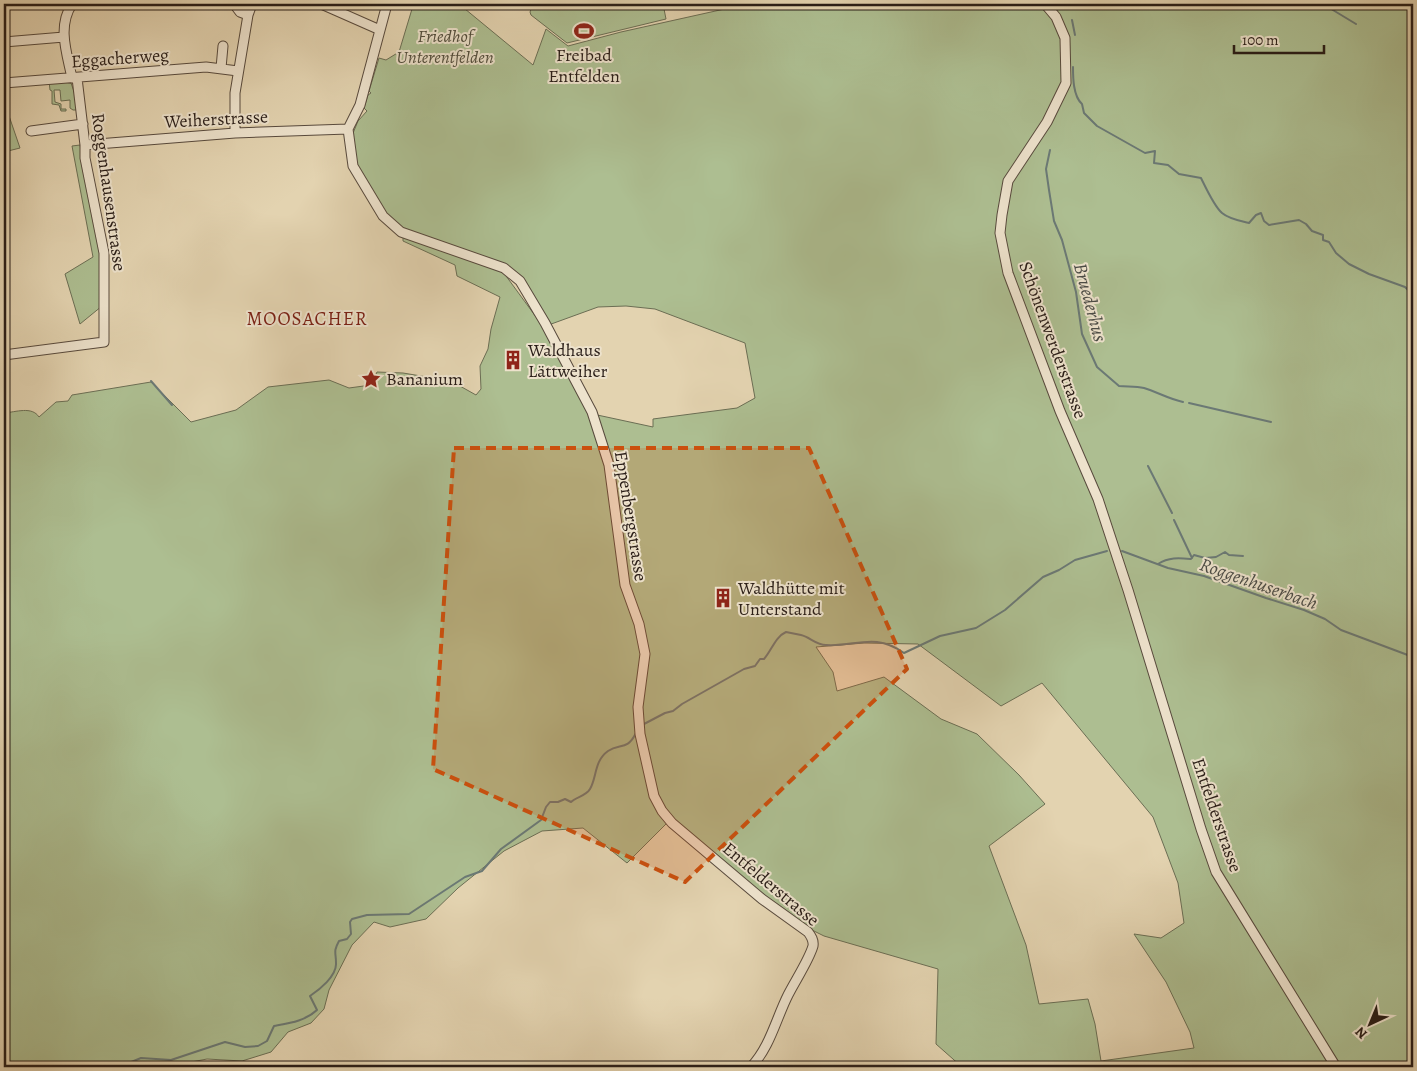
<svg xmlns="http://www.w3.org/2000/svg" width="1417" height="1071" viewBox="0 0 1417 1071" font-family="Alegreya,serif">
<rect width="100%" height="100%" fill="#e3d3b0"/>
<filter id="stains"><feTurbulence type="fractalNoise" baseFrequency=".004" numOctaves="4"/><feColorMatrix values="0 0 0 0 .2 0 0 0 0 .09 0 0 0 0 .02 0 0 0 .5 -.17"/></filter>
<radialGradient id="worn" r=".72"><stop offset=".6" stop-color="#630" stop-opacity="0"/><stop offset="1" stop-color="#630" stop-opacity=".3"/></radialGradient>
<path fill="#adbe91" stroke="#6b6e54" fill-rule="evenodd" d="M411 4H459L533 65 546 29 568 46 621 32 747 4H1413V1067H962L936 1044 938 969 824 936 814 931 770 901 671 819 627 863 583 828 542 831 504 851 458 888 426 919 390 927 374 922 352 945 329 990 324 1009 311 1023 288 1032 271 1052 242 1061 207 1059 165 1067H4V413C16 412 32 406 39 417L56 402 68 401 72 395 151 382 191 422 236 410 268 387 329 380 349 388 371 385 377 372 403 373 451 381 476 395 481 389 480 366 488 349 491 329 500 297 457 276 455 265 403 241V234L498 265 539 321 506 265 396 229 353 166 349 143 358 121 367 111 364 108 368 95 371 93 369 91 379 58 386 60 399 52 412 9ZM626 306 655 309 745 343 755 398 737 408 653 419V427L588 413 543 327 598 307ZM864 643 918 644 1001 706 1042 683 1153 817 1178 883 1184 923 1161 938 1134 934 1166 982 1190 1032 1194 1048 1101 1061 1095 1024 1088 999 1039 1004 1026 945 989 846 1045 804 1019 775 977 734 941 719 884 677 837 691 833 672 816 647Z
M533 4H663L666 19 567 43 531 15 530 12Z
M49 81 71 83 77 100V110H73L70 108V100L61 101 60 90H54L55 102 61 104V109H66V111H61L59 105 52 104V91L50 90Z
M7 110 20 148 4 152V111Z
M80 145 102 250V306L80 324 65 274 93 257 72 146Z"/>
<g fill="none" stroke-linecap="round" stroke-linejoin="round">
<path stroke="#6b7975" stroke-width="2" d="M1323 4 1356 24
M1072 20 1075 35
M1073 67C1073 77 1073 96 1082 104L1084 113 1097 126 1145 153 1155 151 1154 163 1168 165 1179 174 1201 178C1206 188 1214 206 1222 213 1229 219 1240 221 1249 223L1256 215 1261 213 1264 221 1269 225 1299 220 1306 224 1312 231 1323 235V240L1329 242 1336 253 1349 264 1369 274 1405 287 1413 295
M1050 150 1046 169 1049 190 1054 221 1062 240 1076 292 1082 334 1097 367 1119 386C1127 387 1135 386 1144 388 1157 392 1169 399 1183 402
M151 381 172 405
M1189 403 1271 422
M1148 466 1172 513
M1174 520 1192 558
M1122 551 1168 568 1204 576 1266 598 1304 610 1325 619 1341 630 1413 657
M1158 564C1169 557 1179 558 1191 559L1194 555 1205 558 1216 557 1225 552 1229 555 1243 556
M644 724 665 713 673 711 682 704 744 669 755 666 760 659H764C772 650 775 637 786 632 791 633 796 634 801 635 810 637 816 645 826 645 856 647 874 632 904 653L940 636 976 628 1005 610 1043 577 1059 570 1075 560 1107 551
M119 1067 141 1058 171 1060 225 1042 245 1047 258 1046 267 1041 274 1026C290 1023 305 1021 317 1010L310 996C319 990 337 976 336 963 336 952 333 952 339 941L347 939 351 934 350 922 352 919 367 915 409 914 465 877 482 871 501 849 541 820 546 807 550 802H558L565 799 571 802C576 797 586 796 590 789 597 777 594 761 608 751 620 743 627 751 636 733"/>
<defs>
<path id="minor" d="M234 4 240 12 248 15
M321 4 380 30
M387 4 360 105 348 129 353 166 383 216 401 232 504 268 520 281 545 323 592 412 609 465 625 585 639 624 645 654 638 707 640 734 654 796 662 811 672 823 762 899 808 932C811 936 814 940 813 946 809 960 795 981 788 995 776 1019 770 1047 751 1067
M1045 4 1056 17 1065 38 1066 83 1047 122 1008 181 1002 215 1000 233 1008 273 1060 411 1098 499 1128 590 1201 829 1216 872 1336 1067
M4 42 64 37
M221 68 223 46
M72 78C67 53 57 27 72 4
M4 83 206 67 238 71
M31 131 83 124
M235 133V93L248 15 252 4
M85 145 235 133 348 129
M4 355 104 342V253L85 158V145L77 78"/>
</defs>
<use href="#minor" stroke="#584a3d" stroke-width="11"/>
<use href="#minor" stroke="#ede2cc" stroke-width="9"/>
</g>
<path fill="#cb500e" fill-opacity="0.2" stroke="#cb500e" stroke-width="4" stroke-dasharray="10 6" stroke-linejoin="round" d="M454 448H809L907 669 685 882 433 769Z"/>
<defs>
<symbol id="stadium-bare" viewBox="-9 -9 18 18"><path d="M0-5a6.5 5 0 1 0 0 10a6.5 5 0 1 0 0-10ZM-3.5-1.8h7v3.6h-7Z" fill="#8f2418" stroke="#ede2cc" stroke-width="2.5" paint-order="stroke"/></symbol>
<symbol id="building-bare" viewBox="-9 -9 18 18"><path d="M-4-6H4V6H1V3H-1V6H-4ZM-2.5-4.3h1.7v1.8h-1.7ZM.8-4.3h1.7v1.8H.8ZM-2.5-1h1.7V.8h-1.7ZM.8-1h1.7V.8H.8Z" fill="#8f2418" stroke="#ede2cc" stroke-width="2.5" paint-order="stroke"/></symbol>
<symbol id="sight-bare" viewBox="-9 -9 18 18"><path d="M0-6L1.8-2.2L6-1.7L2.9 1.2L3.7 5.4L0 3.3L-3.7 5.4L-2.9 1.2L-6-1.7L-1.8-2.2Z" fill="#8f2418" stroke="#ede2cc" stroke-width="2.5" paint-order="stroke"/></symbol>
</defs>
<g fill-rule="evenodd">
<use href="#stadium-bare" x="570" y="17" width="28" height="28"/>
<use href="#building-bare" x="499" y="346" width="28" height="28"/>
<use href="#sight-bare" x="357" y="365" width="28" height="28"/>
<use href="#building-bare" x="709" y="584" width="28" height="28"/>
</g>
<g text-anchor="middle" stroke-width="4" stroke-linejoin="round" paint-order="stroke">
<g font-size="18" font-style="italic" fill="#514d3c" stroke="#ede2cc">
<text x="445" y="42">Friedhof<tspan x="445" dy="21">Unterentfelden</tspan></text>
</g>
<g font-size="18" fill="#291d17" stroke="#ede2cc" text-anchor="start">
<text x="584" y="61" text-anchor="middle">Freibad<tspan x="584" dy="21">Entfelden</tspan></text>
<text x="528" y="356">Waldhaus<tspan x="528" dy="21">Lättweiher</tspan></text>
<text x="386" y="385">Bananium</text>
<text x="738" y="594">Waldhütte mit<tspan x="738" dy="21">Unterstand</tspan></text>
</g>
<g font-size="18" fill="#291d17" stroke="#ede2cc">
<text transform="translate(120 58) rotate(-4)" y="6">Eggacherweg</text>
<text transform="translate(216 119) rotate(-3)" y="6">Weiherstrasse</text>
<text transform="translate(109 192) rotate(82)" y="6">Roggenhausenstrasse</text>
<text transform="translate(1053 340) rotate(70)" y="6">Schönenwerderstrasse</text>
<text transform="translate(631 516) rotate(81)" y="6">Eppenbergstrasse</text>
<text transform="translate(1217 815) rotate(71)" y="6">Entfelderstrasse</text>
<text transform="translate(771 884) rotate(40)" y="6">Entfelderstrasse</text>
</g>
<g font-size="19" font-style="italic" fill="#4a4b46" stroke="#ede2cc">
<text transform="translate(1091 302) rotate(75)" y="7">Bruederhus</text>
<text transform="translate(1259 583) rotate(19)" y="7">Roggenhuserbach</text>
</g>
<g font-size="19" letter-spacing="1" fill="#7a1f14" stroke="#ede2cc">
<text x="307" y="325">MOOSACHER</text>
</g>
</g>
<rect width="1417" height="1071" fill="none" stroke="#e3d3b0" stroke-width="20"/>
<rect x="5" y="5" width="1407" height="1061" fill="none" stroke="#291d17" stroke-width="2.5"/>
<rect x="10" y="10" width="1397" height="1051" fill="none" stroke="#291d17"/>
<g transform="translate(1370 1024) rotate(224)" stroke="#ede2cc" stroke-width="4" paint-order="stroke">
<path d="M0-4L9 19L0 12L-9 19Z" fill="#291d17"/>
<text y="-8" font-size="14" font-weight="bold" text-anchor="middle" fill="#291d17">N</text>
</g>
<path d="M1234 45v8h90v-8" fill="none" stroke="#291d17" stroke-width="2.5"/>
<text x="1242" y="45" font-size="15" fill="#291d17" stroke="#ede2cc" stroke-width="4" paint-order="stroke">100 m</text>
<rect width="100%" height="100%" filter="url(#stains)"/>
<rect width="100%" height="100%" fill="url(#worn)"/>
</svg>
